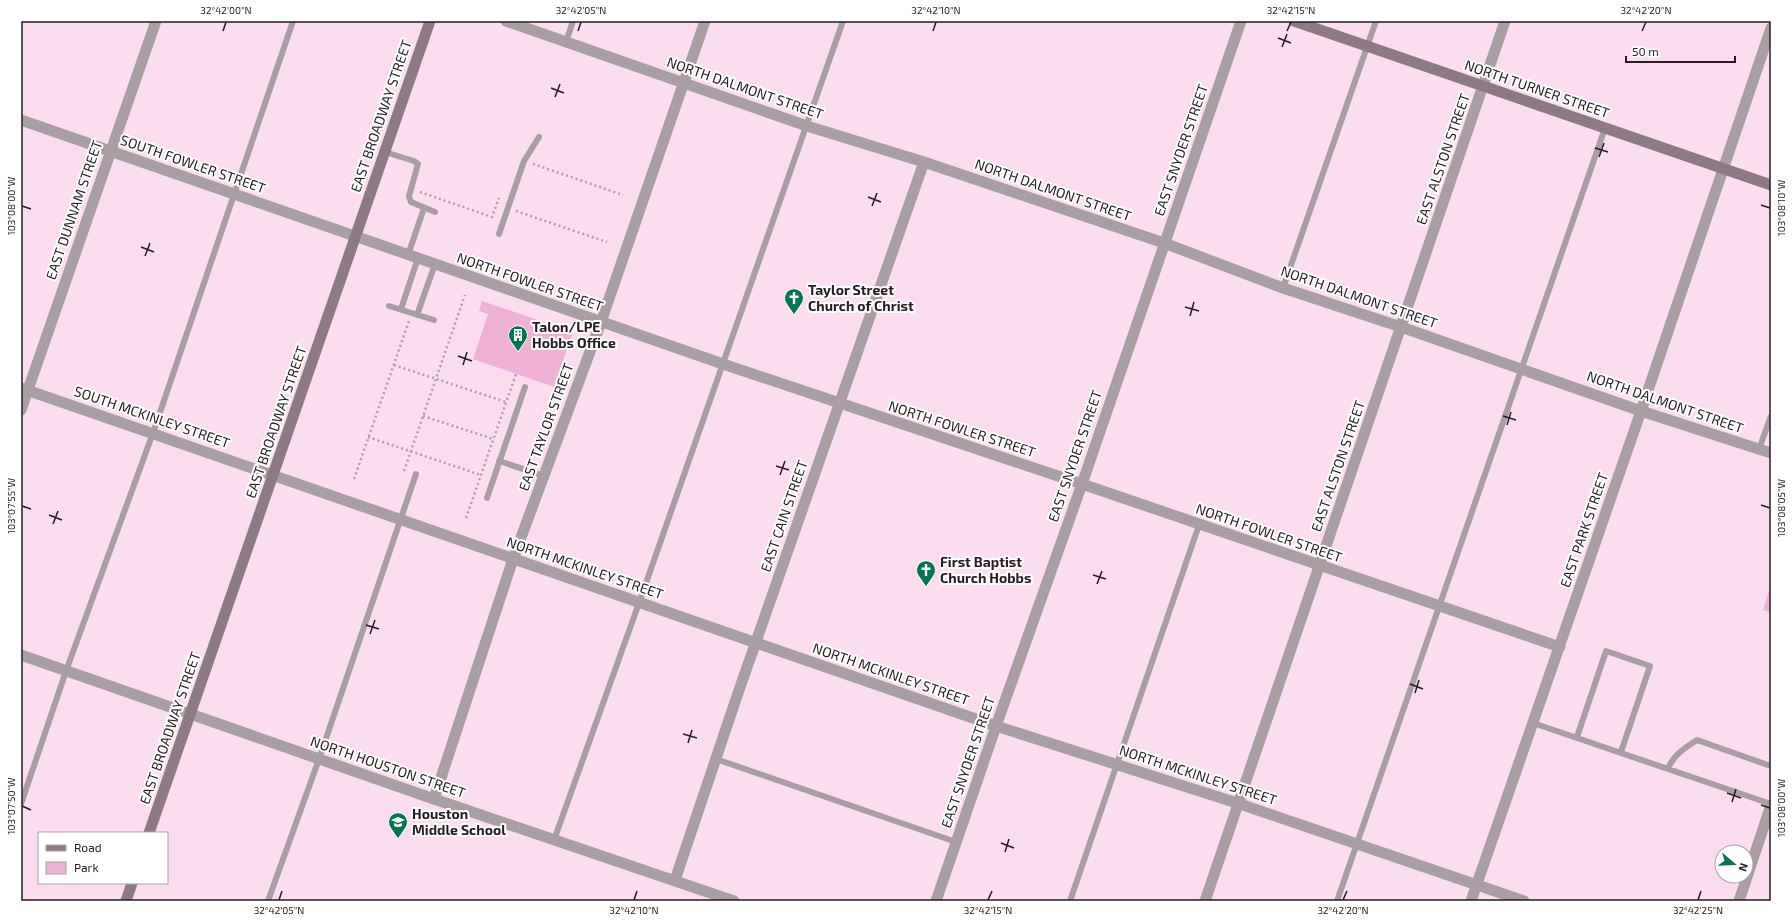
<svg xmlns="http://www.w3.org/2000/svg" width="1792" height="922" viewBox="0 0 1792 922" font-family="'Exo 2',sans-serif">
<rect width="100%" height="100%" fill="#fbddef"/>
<path fill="#efb1d6" d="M482 301 573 332 554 387 473 359 488 314 479 311Z
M1769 591 1771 592V613L1763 610Z"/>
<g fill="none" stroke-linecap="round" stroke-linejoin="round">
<path stroke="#b49dab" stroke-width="2.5" stroke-dasharray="2 3" stroke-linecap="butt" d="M533 164 623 195
M420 192 492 217 499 198
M516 211 607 242
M394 365 506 402
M423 416 493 439
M368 437 481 475
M404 471 465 295
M354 479 409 321
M466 518 516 374"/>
<path stroke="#aa9ea5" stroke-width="6" d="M566 42 573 21
M385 152 414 161 418 164 409 196 411 202 435 212
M499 234 524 161 539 137
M408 255 424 208
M1283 288 1376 21
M389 306 434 320
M401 309 418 258
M417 315 435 264
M1759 449 1771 416
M499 461 544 476
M487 498 525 387
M1533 723 1771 804
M1577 737 1606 651 1650 666 1621 752
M716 759 956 842
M1668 769C1672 756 1686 747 1697 740L1771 766
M21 804 66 671 153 433 293 21
M554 840 639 603 843 21
M268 901 319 759 416 474
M1070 901 1199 525
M1337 901 1605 128"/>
<path stroke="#aa9ea5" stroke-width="11" d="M506 21 807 126 924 162 1164 243 1283 288 1401 327 1641 411 1771 453
M21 120 723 364 1082 484 1560 647
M21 388 996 726 1237 803 1524 901
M21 410 156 21
M434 799 513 559 601 322 705 21
M675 880 738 693 924 162
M1205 901 1505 21
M1471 901 1641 411 1771 28
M1739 901 1771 805"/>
<path stroke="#aa9ea5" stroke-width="11" d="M21 655 434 799 734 901
M936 901 996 726 1082 484 1241 21"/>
<path stroke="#8d7a85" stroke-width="11" d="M1294 21 1771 185
M149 833 430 21
M126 901 132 883"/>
</g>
<path fill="none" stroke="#261c22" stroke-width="1.5" d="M223 31 226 22M578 31 581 22M933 31 936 22M1287 31 1291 22M1642 31 1646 22M1278 38 1291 43M1282 47 1287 34M551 88 564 93M555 97 560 84M1595 148 1608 152M1599 157 1604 143M868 197 881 202M1761 205 1770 208M22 206 31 209M872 206 877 193M141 247 154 252M145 256 150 243M1185 307 1199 311M1190 316 1194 302M458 356 472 361M463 365 467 352M1503 416 1516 420M1507 425 1511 412M776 466 789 470M780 475 785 461M1761 505 1770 508M22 506 31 509M49 515 62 520M53 524 58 511M1093 575 1106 579M1097 584 1102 571M366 625 379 629M370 634 375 620M1410 684 1423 689M1415 693 1419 680M683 734 697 738M688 743 692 730M1727 793 1741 798M1732 802 1736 789M1761 805 1770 808M22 806 31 810M1001 843 1014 848M1005 852 1009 839M279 900 282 891M634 900 637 891M988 900 992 891M1343 900 1347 891M1698 900 1701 891"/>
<defs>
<symbol id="church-pin" viewBox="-11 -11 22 30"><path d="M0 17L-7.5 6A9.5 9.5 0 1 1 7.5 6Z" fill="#037650" stroke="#fff"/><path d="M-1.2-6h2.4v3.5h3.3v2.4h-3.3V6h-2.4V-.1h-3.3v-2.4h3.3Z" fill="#fff"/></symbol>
<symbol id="building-pin" viewBox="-11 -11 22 30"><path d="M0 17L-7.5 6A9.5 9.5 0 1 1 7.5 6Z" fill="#037650" stroke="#fff"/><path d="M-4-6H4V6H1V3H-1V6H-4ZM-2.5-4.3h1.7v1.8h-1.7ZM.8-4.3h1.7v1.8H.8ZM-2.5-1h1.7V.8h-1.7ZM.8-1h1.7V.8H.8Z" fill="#fff"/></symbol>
<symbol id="school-pin" viewBox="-11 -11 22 30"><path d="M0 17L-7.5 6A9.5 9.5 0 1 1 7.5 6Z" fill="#037650" stroke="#fff"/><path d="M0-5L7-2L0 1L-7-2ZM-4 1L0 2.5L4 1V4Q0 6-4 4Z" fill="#fff"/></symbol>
</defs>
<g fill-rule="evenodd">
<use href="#church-pin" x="783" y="287" width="22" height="30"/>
<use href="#building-pin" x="507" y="324" width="22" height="30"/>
<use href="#church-pin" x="915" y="559" width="22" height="30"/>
<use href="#school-pin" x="387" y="811" width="22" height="30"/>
</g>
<g text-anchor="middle" stroke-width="4" stroke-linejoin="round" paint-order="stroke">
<g font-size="14" fill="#261c22" stroke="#fff">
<text transform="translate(745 88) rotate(19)" y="5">NORTH DALMONT STREET</text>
<text transform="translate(1537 89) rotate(19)" y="5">NORTH TURNER STREET</text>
<text transform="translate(381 116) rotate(-71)" y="5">EAST BROADWAY STREET</text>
<text transform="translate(1181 150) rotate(-71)" y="5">EAST SNYDER STREET</text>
<text transform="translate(1443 159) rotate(-71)" y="5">EAST ALSTON STREET</text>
<text transform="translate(193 164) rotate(19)" y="5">SOUTH FOWLER STREET</text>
<text transform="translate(1053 190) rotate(19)" y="5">NORTH DALMONT STREET</text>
<text transform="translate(74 210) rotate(-71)" y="5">EAST DUNNAM STREET</text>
<text transform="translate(530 282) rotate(19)" y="5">NORTH FOWLER STREET</text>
<text transform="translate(1359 297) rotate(19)" y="5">NORTH DALMONT STREET</text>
<text transform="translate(1665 402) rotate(19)" y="5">NORTH DALMONT STREET</text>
<text transform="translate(152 417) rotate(19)" y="5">SOUTH MCKINLEY STREET</text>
<text transform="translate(276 422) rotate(-71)" y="5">EAST BROADWAY STREET</text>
<text transform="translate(546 427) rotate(-70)" y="5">EAST TAYLOR STREET</text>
<text transform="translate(962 429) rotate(18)" y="5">NORTH FOWLER STREET</text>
<text transform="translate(1075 456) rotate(-71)" y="5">EAST SNYDER STREET</text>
<text transform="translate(1338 466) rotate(-71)" y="5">EAST ALSTON STREET</text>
<text transform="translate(784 516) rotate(-71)" y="5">EAST CAIN STREET</text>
<text transform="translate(1584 530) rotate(-71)" y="5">EAST PARK STREET</text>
<text transform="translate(1269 533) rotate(19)" y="5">NORTH FOWLER STREET</text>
<text transform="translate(585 568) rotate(19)" y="5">NORTH MCKINLEY STREET</text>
<text transform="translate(891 674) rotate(19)" y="5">NORTH MCKINLEY STREET</text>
<text transform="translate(170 728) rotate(-71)" y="5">EAST BROADWAY STREET</text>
<text transform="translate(968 762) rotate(-71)" y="5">EAST SNYDER STREET</text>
<text transform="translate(388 767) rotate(19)" y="5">NORTH HOUSTON STREET</text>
<text transform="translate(1198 775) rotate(18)" y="5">NORTH MCKINLEY STREET</text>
</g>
<g font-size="14" font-weight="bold" fill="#261c22" stroke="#fff" text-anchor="start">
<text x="808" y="295">Taylor Street<tspan x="808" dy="16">Church of Christ</tspan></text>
<text x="532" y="332">Talon/LPE<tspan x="532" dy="16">Hobbs Office</tspan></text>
<text x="940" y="567">First Baptist<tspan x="940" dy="16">Church Hobbs</tspan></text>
<text x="412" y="819">Houston<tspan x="412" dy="16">Middle School</tspan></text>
</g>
</g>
<rect width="1792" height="922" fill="none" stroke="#ffffff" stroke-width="44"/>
<rect x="38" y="832" width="130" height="52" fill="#ffffff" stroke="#a8a4a7"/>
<rect x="46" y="845" width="20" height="6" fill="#8d7a85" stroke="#a8a4a7"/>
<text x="74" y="852" font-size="12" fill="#261c22">Road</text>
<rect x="46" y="862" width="20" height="12" fill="#efb1d6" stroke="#a8a4a7"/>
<text x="74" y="872" font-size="12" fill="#261c22">Park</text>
<g transform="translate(1734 864) rotate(109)"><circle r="19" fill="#ffffff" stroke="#a8a4a7"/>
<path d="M0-3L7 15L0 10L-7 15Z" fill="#037650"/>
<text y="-6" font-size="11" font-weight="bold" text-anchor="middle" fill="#261c22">N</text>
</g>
<path d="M1626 56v6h109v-6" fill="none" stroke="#261c22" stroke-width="2"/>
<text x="1632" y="56" font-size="12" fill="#261c22" stroke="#ffffff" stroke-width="3" paint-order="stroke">50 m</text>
<rect x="22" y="22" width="1748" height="878" fill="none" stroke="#261c22" stroke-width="1.5"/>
<g font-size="10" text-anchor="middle" fill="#261c22">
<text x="226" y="14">32°42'00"N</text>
<text x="581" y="14">32°42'05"N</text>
<text x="936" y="14">32°42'10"N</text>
<text x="1291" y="14">32°42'15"N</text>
<text x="1646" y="14">32°42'20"N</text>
<text transform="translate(11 206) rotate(-90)" y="4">103°08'00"W</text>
<text transform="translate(1781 208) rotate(-90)" y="4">103°08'10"W</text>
<text transform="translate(11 506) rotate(-90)" y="4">103°07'55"W</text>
<text transform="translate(1781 508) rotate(-90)" y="4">103°08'05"W</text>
<text transform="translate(11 806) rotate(-90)" y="4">103°07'50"W</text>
<text transform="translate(1781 808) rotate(-90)" y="4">103°08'00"W</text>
<text x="279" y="914">32°42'05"N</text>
<text x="634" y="914">32°42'10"N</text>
<text x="988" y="914">32°42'15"N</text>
<text x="1343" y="914">32°42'20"N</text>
<text x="1698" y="914">32°42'25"N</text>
</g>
</svg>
